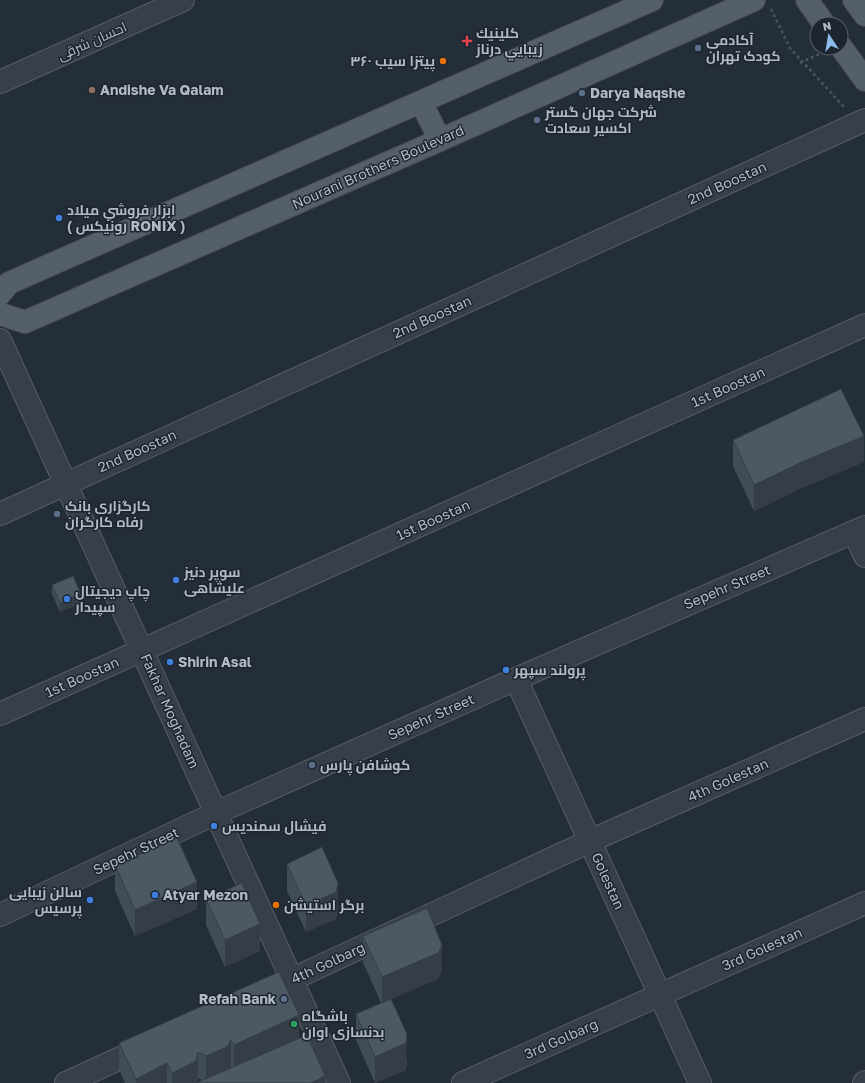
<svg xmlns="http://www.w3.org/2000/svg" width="865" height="1083" viewBox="0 0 865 1083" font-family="'Golos Text',Cairo,sans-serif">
<rect width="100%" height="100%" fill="#242e38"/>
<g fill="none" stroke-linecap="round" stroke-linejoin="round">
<defs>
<path id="minor" d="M0 82 183 0
M0 340 339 1083
M0 514 865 120
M854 532 865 556
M516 679 700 1083
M0 714 865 325
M0 915 216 813 516 679 865 527
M258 995 590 841 865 719
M66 1083 147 1046
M463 1083 865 903
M864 1083 865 1082"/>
<path id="major" d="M807 0 824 24
M854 0 865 15
M841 47 865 80
M421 102 440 140
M0 294 9 283 652 0
M0 314 25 322 440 140 754 0"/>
</defs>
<use href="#minor" stroke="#555e67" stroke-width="24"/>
<use href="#major" stroke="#404952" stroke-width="24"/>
<path stroke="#455859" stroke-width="2.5" stroke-dasharray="3 3" stroke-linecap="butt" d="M771 9 790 48 844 107"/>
<use href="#minor" stroke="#374049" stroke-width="22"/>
<use href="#major" stroke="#555f69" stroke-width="22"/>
<path stroke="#455859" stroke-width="2.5" stroke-dasharray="3 3" stroke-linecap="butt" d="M800 63 832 48"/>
</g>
<path fill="#414d56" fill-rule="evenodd" d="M733 440 864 462 806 486 754 511 733 466Z
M52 585 81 603 60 612 52 594Z
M287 864 338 909 336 919 306 932 287 891Z
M115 865 197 909 135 936 115 891Z
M206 899 260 951 225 967 206 925Z
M363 936 442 971 438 979 391 999 407 1061 406 1070 375 1083 356 1040V1014L381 1003 363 962Z
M299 1038 325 1083H125L119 1069V1043ZM198 1078 202 1080 197 1083Z"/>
<path fill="#353e46" d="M864 436V462L806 486 754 511V485L806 460Z
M81 594V603L60 612V603Z
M197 882V909L135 936V910Z
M338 883V909L336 919 306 932V906Z
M260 924V951L225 967V940Z
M442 945V971L438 979 382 1003V977Z
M299 1015V1041L234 1072V1045Z
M407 1034 406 1070 375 1083V1057Z
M231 1040V1067L227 1074 206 1083V1056Z
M198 1052V1078L197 1083H172V1073Z
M167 1063V1083H136V1079Z
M325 1076V1083H311Z"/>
<path fill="#4c5964" stroke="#353e46" d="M841 389 864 436 806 460 754 485 733 440Z
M73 576 81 594 60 603 52 585Z
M177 838 197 882 135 910 115 865Z
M322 847 338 883 336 892 306 906 287 864Z
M242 883 260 924 225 940 206 899Z
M427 908 442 945 438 953 382 977 363 936Z
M279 972 299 1015 234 1045 231 1040 227 1047 206 1056 198 1052 196 1061 172 1073 167 1063 136 1079 119 1043Z
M391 999 407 1034 406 1043 375 1057 356 1014Z
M307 1035 325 1076 311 1083H196Z"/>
<path fill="#e0444e" stroke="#1d252e" stroke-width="1.5" d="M465 35h4v4h4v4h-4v4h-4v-4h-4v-4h4z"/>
<g fill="#5c6f8a" stroke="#1d252e" stroke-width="1.5">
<circle cx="698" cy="48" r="4"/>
<circle cx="582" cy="93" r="4"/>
<circle cx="537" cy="120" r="4"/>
<circle cx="57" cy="514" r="4"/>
<circle cx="312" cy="765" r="4"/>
<circle cx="284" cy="999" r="4"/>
</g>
<g fill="#e8710a" stroke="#1d252e" stroke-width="1.5">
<circle cx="443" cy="61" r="4"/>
<circle cx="276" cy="905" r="4"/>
</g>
<circle fill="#8d6e63" stroke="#1d252e" stroke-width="1.5" cx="92" cy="90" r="4"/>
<g fill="#3f7fe0" stroke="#1d252e" stroke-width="1.5">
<circle cx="59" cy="218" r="4"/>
<circle cx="176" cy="580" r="4"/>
<circle cx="67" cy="599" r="4"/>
<circle cx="170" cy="662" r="4"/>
<circle cx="506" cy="670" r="4"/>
<circle cx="214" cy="826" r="4"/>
<circle cx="155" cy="895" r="4"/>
<circle cx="90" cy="900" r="4"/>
</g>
<circle fill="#2e9e5b" stroke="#1d252e" stroke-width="1.5" cx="294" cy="1024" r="4"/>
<g text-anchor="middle" stroke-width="3" stroke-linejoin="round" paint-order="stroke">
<g font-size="14" font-weight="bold" fill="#b2bbc5" stroke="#1d252e" text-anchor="start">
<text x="476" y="38">كلينيك<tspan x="476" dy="16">زيبايي درناز</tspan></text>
<text x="706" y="45">آکادمی<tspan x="706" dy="16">کودک تهران</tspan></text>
<text x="435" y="66" text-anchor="end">پیتزا سیب ٣۶٠</text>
<text x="100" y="95">Andishe Va Qalam</text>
<text x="590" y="98">Darya Naqshe</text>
<text x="545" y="117">شرکت جهان گستر<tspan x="545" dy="16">اکسیر سعادت</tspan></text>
<text x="67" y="215">ابزار فروشي ميلاد<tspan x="67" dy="16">( رونیکس RONIX )</tspan></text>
<text x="65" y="511">کارگزاری بانک<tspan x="65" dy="16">رفاه کارگران</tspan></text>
<text x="184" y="577">سوپر دنيز<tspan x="184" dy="16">عليشاهى</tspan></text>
<text x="75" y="596">چاپ دیجیتال<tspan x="75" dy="16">سپیدار</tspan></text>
<text x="178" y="667">Shirin Asal</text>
<text x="514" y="675">پرولند سپهر</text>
<text x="320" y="770">کوشافن پارس</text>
<text x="222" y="831">فیشال سمندیس</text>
<text x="82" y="897" text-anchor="end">سالن زیبایی<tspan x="82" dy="16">پرسیس</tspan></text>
<text x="163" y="900">Atyar Mezon</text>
<text x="284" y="910">برگر استیشن</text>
<text x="276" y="1004" text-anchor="end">Refah Bank</text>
<text x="302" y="1021">باشگاه<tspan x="302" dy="16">بدنسازی اوان</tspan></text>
</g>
<g font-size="14" fill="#b2bbc5" stroke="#1d252e">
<text transform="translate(92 41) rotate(-24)" y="5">احسان شرقی</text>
<text transform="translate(378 167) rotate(-24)" y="5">Nourani Brothers Boulevard</text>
<text transform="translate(727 183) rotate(-24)" y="5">2nd Boostan</text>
<text transform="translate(432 317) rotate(-24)" y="5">2nd Boostan</text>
<text transform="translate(728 387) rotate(-24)" y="5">1st Boostan</text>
<text transform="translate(137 451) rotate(-24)" y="5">2nd Boostan</text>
<text transform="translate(433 520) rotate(-24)" y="5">1st Boostan</text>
<text transform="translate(727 587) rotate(-23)" y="5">Sepehr Street</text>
<text transform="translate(82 677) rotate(-24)" y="5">1st Boostan</text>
<text transform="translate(170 711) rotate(66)" y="5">Fakhar Moghadam</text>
<text transform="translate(431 717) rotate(-24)" y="5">Sepehr Street</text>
<text transform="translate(728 780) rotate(-24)" y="5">4th Golestan</text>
<text transform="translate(136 851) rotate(-25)" y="5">Sepehr Street</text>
<text transform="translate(608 881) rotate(66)" y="5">Golestan</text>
<text transform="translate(762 949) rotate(-24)" y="5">3rd Golestan</text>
<text transform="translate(328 963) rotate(-25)" y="5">4th Golbarg</text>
<text transform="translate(561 1039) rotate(-24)" y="5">3rd Golbarg</text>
</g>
</g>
<g transform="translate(829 36) rotate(348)"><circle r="19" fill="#1d252e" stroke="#59616a"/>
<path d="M0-3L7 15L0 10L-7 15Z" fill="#8ebaee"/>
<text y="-6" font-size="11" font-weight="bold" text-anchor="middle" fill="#b2bbc5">N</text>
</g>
</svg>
